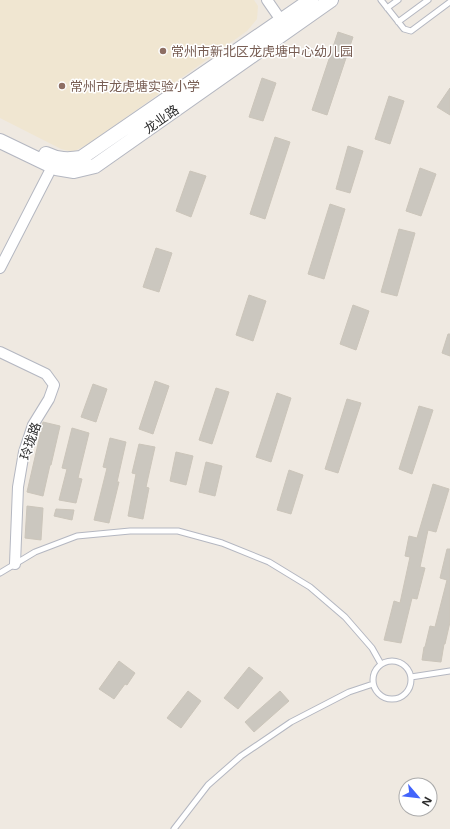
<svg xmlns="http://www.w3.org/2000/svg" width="450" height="829" viewBox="0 0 450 829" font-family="'Open Sans','Noto Sans SC',sans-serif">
<rect width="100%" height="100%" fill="#efe9e1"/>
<path fill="#f0e6d1" d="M0 0H254L258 6 257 19 247 31 90 143 73 152 61 149 0 118Z"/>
<path fill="#cbc7bf" stroke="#cbc5ba" d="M338 32 353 37 327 115 312 110Z
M262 78 276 83 263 121 249 117Z
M450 88V115L437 107Z
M389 96 404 101 390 144 375 139Z
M275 137 290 142 265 219 250 214Z
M348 146 363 151 350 193 336 189Z
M420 168 436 174 421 216 406 211Z
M190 171 206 176 191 217 176 211Z
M330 204 345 209 324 279 308 274Z
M399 229 415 233 397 296 381 292Z
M156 248 172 253 159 292 143 287Z
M249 295 266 301 253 341 236 335Z
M353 305 369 311 356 350 340 344Z
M448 334H450V356L442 353Z
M155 381 169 386 153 434 139 429Z
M93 384 107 389 96 422 81 417Z
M216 388 229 392 212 444 199 440Z
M277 393 291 398 271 462 256 457Z
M347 399 361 403 338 473 325 469Z
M419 406 433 410 412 474 399 469Z
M43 422 60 426 51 465H50L43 496 27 492Z
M72 428 89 433 78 478 82 479 76 503 59 500 67 469 62 468Z
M110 438 126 442 117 482H119L109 523 94 520 107 468 103 467Z
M139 444 155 447 146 487 149 488 143 519 128 516 136 474 132 473Z
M176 452 193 456 186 485 170 481Z
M206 462 222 466 215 496 199 492Z
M289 470 303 475 291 514 277 510Z
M433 484 449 489 436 532 428 530 420 567 425 568 417 599 412 598 401 643 384 640 394 601 400 603 410 557 405 556 409 536 417 538Z
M27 506 43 508 41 540 25 538Z
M56 509 74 510 72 520 54 516Z
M447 549H450V622L445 644H444L441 662 422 660 424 647H425L430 626 435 627 447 580 440 578Z
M119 661 135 673 127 685 125 684 114 699 99 689Z
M249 667 263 678 238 709 224 698Z
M188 691 201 701 181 728 167 718Z
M280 691 289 701 254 732 245 722Z"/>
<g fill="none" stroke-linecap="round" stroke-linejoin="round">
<defs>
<path id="lane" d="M381 0 404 29 411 31 450 2
M387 8 398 0
M398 22 428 0
M0 573 35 552 77 536 130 531H178L222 543 269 562 310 587 345 617 372 648 381 664
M373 680a19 19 0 1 1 38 0a19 19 0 1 1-38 0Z
M411 677 450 671
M174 829 208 785 241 756 291 722 349 692 373 684"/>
<path id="street" d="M267 0 285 26
M0 268 55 161
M0 352 46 374 54 385 49 399 33 425 24 452 18 487 15 564"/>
<path id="secondary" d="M0 141 56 168 74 171 95 166 331 0
M46 154C58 160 68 160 81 158L311 0"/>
</defs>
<use href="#lane" stroke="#b4b7c1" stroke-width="7"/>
<use href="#street" stroke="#b4b7c1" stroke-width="12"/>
<use href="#secondary" stroke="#b4b7c1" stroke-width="16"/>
<use href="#lane" stroke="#fff" stroke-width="5"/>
<use href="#street" stroke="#fff" stroke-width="10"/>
<use href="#secondary" stroke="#fff" stroke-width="14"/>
</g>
<g fill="#8d6e63" stroke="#fff" stroke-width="1.5">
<circle cx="163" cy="51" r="4"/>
<circle cx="62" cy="86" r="4"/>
</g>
<g text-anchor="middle" stroke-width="3" stroke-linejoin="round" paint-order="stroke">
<g font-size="13" fill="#785e54" stroke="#fff" text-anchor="start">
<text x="171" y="56">常州市新北区龙虎塘中心幼儿园</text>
<text x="70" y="91">常州市龙虎塘实验小学</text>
</g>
<g font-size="13" fill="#2e2e2e" stroke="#fff">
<text transform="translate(161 119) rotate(-35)" y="5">龙业路</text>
<text transform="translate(30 441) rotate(-71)" y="5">玲珑路</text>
</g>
</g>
<g transform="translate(418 797) rotate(118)"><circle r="19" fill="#ffffff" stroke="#ababab"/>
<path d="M0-3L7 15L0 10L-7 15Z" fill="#4264fb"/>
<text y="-6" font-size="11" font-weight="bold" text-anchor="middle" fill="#2e2e2e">N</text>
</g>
</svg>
